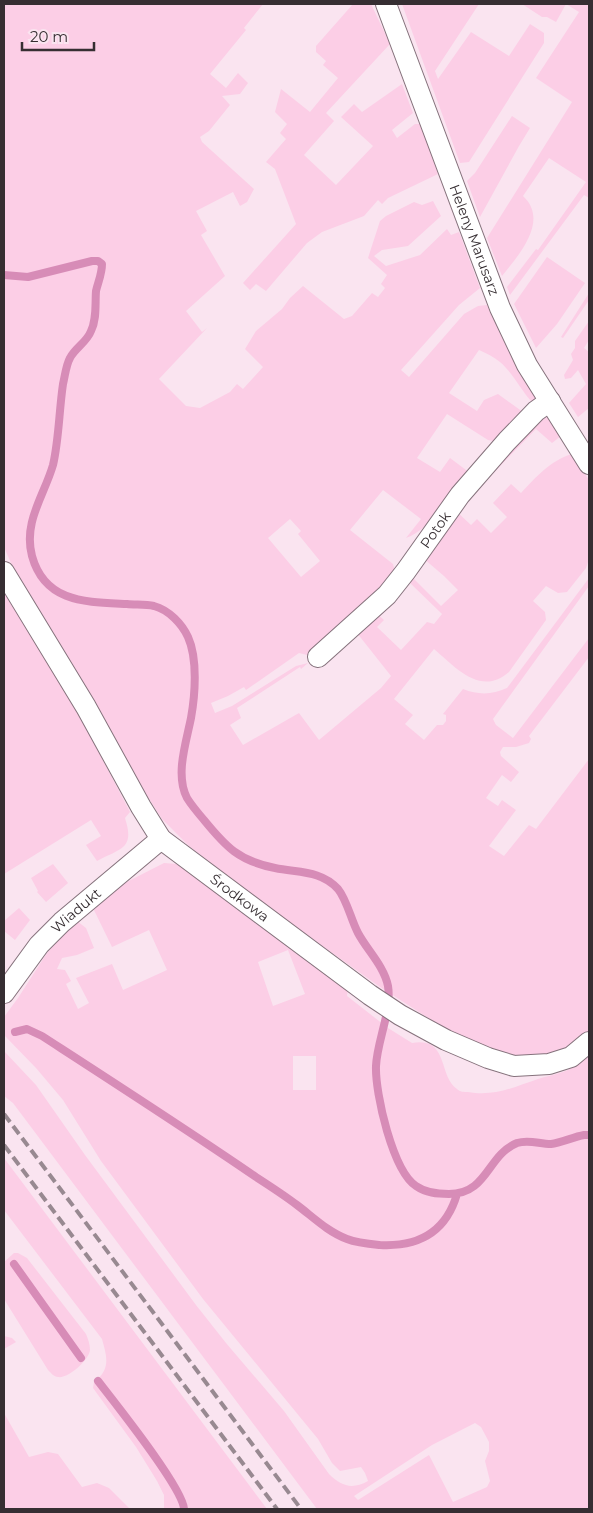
<svg xmlns="http://www.w3.org/2000/svg" width="593" height="1513" viewBox="0 0 593 1513" font-family="Montserrat,sans-serif">
<rect width="100%" height="100%" fill="#fae4f0"/>
<path fill="#fccee6" fill-rule="evenodd" d="M4 4H263L244 28 246 30 210 74 226 88 238 73 248 83 240 94 222 96 230 105 209 131 200 137 202 142 254 189 247 202 240 206 233 192 196 211 207 231 201 235 225 276 186 311 202 332 207 328 159 379 186 406 200 408 230 392 237 384 243 389 263 367 245 349 256 331 282 309 290 298 303 286 344 319 352 316 372 293 378 297 385 288 381 284 387 275 368 258 380 221 386 216 414 202 422 205 433 201 441 216 408 246 382 250 374 256 386 266 420 255 447 229 451 235 459 232 480 288 459 305 401 370 409 377 464 314 478 306 487 305 508 349 537 397 532 402C521 390 512 372 500 362 494 357 486 353 479 350L449 393 477 411 484 400 498 394 523 412 498 442 488 440 447 414 417 458 440 472 450 458 470 473C453 493 431 529 406 538L421 519 383 490 350 530 393 564 396 576 319 647 307 655 299 653 246 690 244 687 228 696 211 703 215 713 232 706 296 666 308 663 301 669 300 667 237 708 241 718 230 725 243 745 299 713 319 740 381 688 391 676 357 633 376 613 384 620 377 627 401 650 427 622 434 624 442 614 409 582 412 577 441 606 458 590 444 576 423 558 451 514 537 418 549 417 561 436 552 443 536 429 456 511 471 525 477 519 491 533 507 517 493 503 511 484 521 493C536 477 551 460 572 454L589 480V559L586 568 567 592 558 593 546 586 533 601 545 612 546 620 509 672C481 697 455 667 434 649L394 699 413 715 405 724 424 740 437 725H443L446 721V715L443 714 463 689C478 695 492 695 507 688L589 578V586L493 719 496 725 513 738 589 638V657L529 736 531 739 529 743 516 747H503L500 752 501 756 519 772 511 782 502 775 486 798 498 806 502 800 516 810 489 846 504 856 529 825 536 829 589 759V1032L578 1041 556 1054 517 1056 492 1050 444 1028 380 987 268 907 189 846 162 819 141 786 109 727 11 563 4 547ZM290 519 301 531 298 534 320 561 301 577 268 538Z
M353 4H371L390 44 326 113 334 121 304 155 336 185 373 146 341 117 354 104 362 112 402 84 413 113 392 130 397 138 415 124H421L438 174 388 198 382 204 378 200 364 216 322 232 307 243 266 291 256 284 250 290 243 283 296 224 275 169 266 162 286 139 280 133 287 124 275 112 281 89 310 112 338 78 323 65 326 61 316 52V46Z
M402 4H479L435 71 438 79 471 32 509 56 530 24 544 33V43L469 162 460 163Z
M522 4H589V198L584 195 510 295 507 287 536 249 538 250 586 182 549 158 523 196C550 221 518 256 502 276L487 238 572 102 536 78 579 12 566 4 556 22 547 17H542Z
M512 116 530 128 519 146 480 217 467 181 475 173Z
M547 257 585 283 557 324 536 348 514 304Z
M589 293V300L563 338 561 337Z
M589 321V340L584 348 589 352V408L578 417 569 403 586 384 578 370 571 378 565 379 564 375 573 360 571 354 575 348V341Z
M4 584 63 684 130 812 125 818C135 849 121 848 97 861L86 845 101 836 91 820 4 874Z
M164 863 177 864 184 868 348 988 347 996 388 1028 412 1043C449 1036 438 1076 457 1089 460 1092 464 1092 468 1092 494 1097 514 1087 538 1079 551 1075 565 1073 577 1065 582 1062 585 1059 589 1055V1509H317L13 1103 4 1096V1051L36 1085 85 1155 196 1305 226 1343 284 1411 329 1474C341 1486 352 1490 368 1481L365 1473 361 1467 340 1471 332 1463 318 1439 203 1299 101 1161 63 1100 36 1068 4 1035V1017L18 998 47 953 77 921 86 928 94 948 77 955 62 958 57 969 65 970 71 981 66 984 78 1009 89 1003 76 978 112 964 123 990 167 970 149 930 112 947 92 906 117 887ZM288 950 305 994 273 1006 258 962ZM293 1056H316V1090H293ZM475 1423 481 1427 489 1442V1451L485 1461 490 1481 487 1487 453 1502 429 1455 358 1500 354 1496 432 1445Z
M53 864 68 883 46 902 37 892 38 891 31 878Z
M19 908 30 920 15 940 4 931V921Z
M4 1158 267 1509H164V1495L157 1481 136 1447 93 1388 94 1382C111 1369 107 1357 102 1339L4 1210Z
M14 1253H18L27 1258 86 1334C88 1339 90 1344 90 1350 89 1360 68 1379 58 1377 54 1377 51 1373 48 1370L4 1299V1262Z
M4 1336 12 1338 16 1342 4 1349Z
M4 1413 29 1457 48 1452 58 1454 82 1487 97 1483 109 1488 130 1509H4Z"/>
<g fill="none" stroke-linecap="round" stroke-linejoin="round">
<path stroke="#d78cb7" stroke-width="8" d="M4 275 28 277 92 261H98L102 264C102 274 98 282 96 291 95 304 97 319 91 331 87 342 75 348 70 358 66 365 65 376 63 384 59 411 59 439 53 465 44 496 23 522 32 556 45 603 86 602 127 604 135 605 145 604 154 606 169 610 182 624 188 637 198 659 195 696 191 718 186 743 175 775 187 798 192 806 198 813 204 820 226 847 239 861 275 868 298 873 321 870 338 889 347 900 351 920 358 933 367 950 384 966 388 986 392 1011 377 1041 376 1066 375 1094 393 1171 416 1186 426 1193 437 1194 449 1194 488 1194 487 1155 517 1143 529 1139 539 1144 551 1144 561 1143 573 1137 584 1135H589
M15 1032 27 1029 42 1036C113 1082 186 1129 256 1177 270 1186 284 1195 297 1205 313 1217 328 1232 347 1239 357 1243 369 1244 380 1245 419 1247 446 1232 457 1194
M14 1264 81 1358
M98 1381C115 1403 183 1488 184 1509"/>
<defs>
<g id="minor">
<path id="s1" d="M386 4 500 308 527 365 589 464"/>
<path id="s2" d="M4 572 86 707 141 807 161 839 370 995 400 1015 446 1040 488 1058 514 1066 549 1064 571 1057 589 1042"/>
<path id="s3" d="M318 657 387 595 406 571 460 495 507 441 536 411 550 401"/>
<path id="s4" d="M4 993 39 945 62 922 161 839"/>
</g>
</defs>
<use href="#minor" stroke="#85727c" stroke-width="22"/>
<use href="#minor" stroke="#fff" stroke-width="20"/>
<path stroke="#988991" stroke-width="4" stroke-dasharray="10 5" stroke-linecap="butt" d="M4 1114 301 1509
M4 1145 277 1509"/>
</g>
<g text-anchor="middle" stroke-width="4.5" stroke-linejoin="round" paint-order="stroke">
<g font-size="14" fill="#362e32" stroke="#fae4f0">
<text dy="5" stroke="none"><textPath href="#s1" startOffset="252">Heleny Marusarz</textPath></text>
<text dy="5" stroke="none"><textPath href="#s3" startOffset="174">Potok</textPath></text>
<text dy="5" stroke="none"><textPath href="#s2" startOffset="408">Środkowa</textPath></text>
<text dy="5" stroke="none"><textPath href="#s4" startOffset="110">Wiadukt</textPath></text>
</g>
</g>
<rect width="593" height="1513" fill="none" stroke="#362e32" stroke-width="10"/>
<path d="M22 42v8h72v-8" fill="none" stroke="#362e32" stroke-width="2.5"/>
<text x="30" y="42" font-size="15" fill="#362e32" stroke="#fae4f0" stroke-width="4" paint-order="stroke">20 m</text>
</svg>
